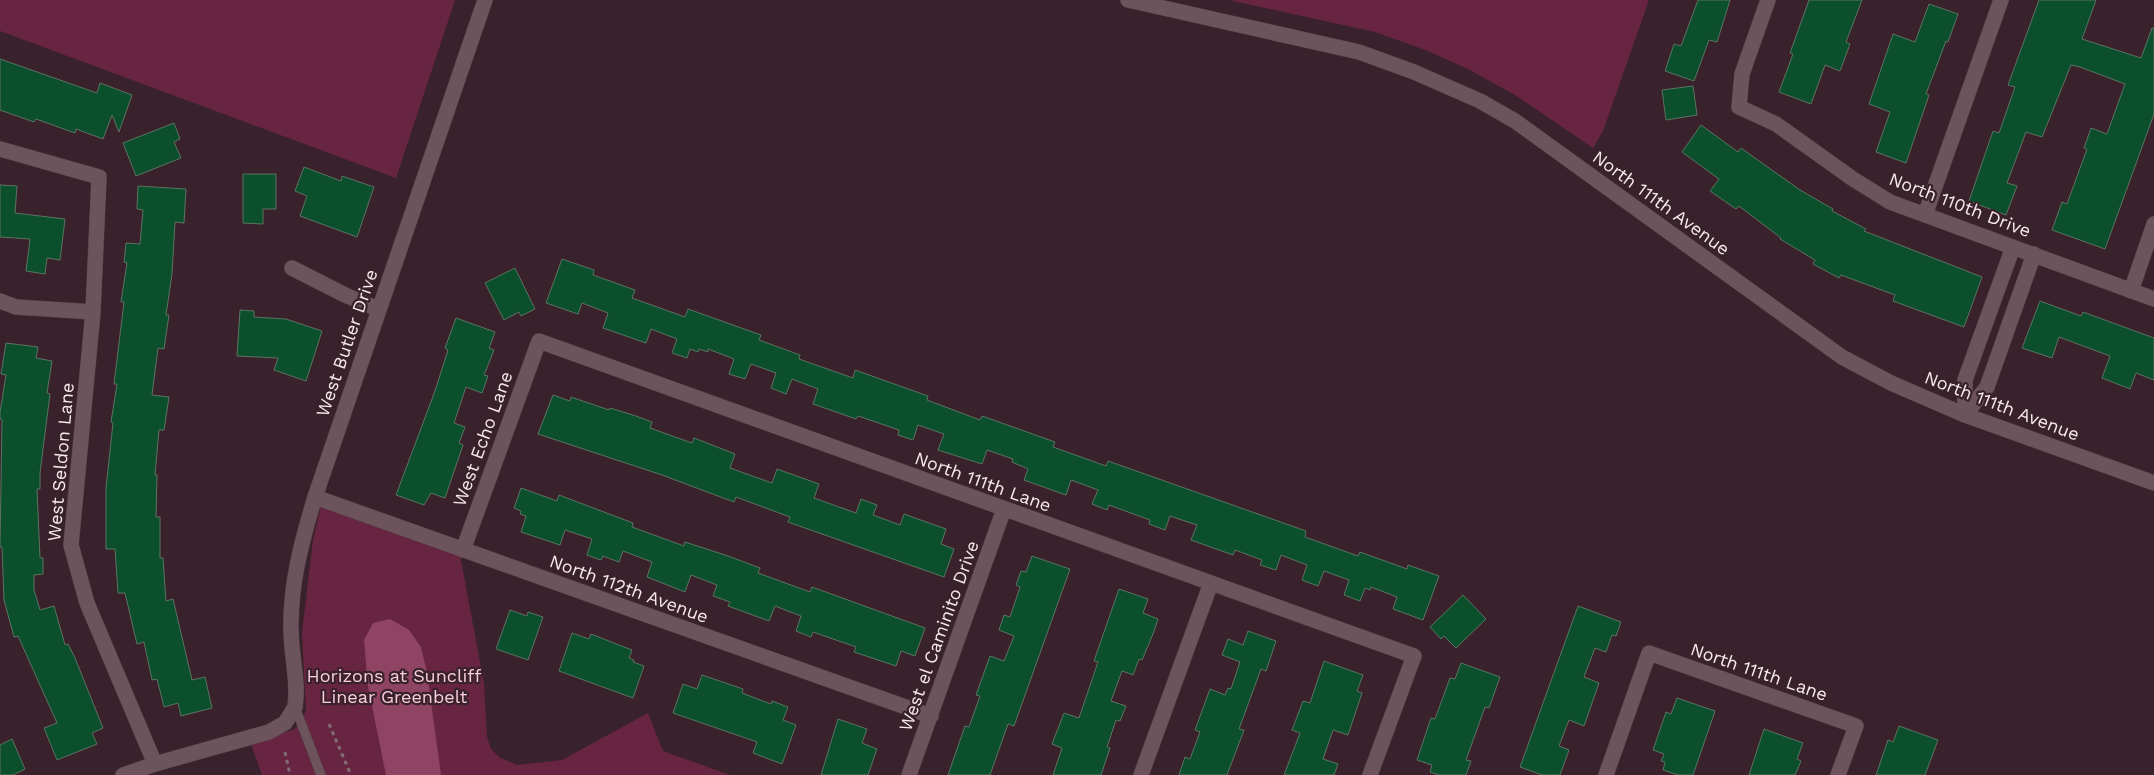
<svg xmlns="http://www.w3.org/2000/svg" width="2154" height="775" viewBox="0 0 2154 775" font-family="'Work Sans',sans-serif">
<rect width="100%" height="100%" fill="#39222b"/>
<path fill="#682542" d="M0 0H455L396 178 0 31Z
M1229 0H1649L1603 131 1593 148 1515 95 1468 69 1428 51 1375 32Z
M321 506 460 555 484 684 487 737 491 749 499 757 517 765 562 760 648 713 663 751 730 775H262L251 744 295 729 306 711 302 633 313 540Z"/>
<path fill="#904463" d="M390 619 409 630 421 647 427 672 441 775H386L368 686 364 640 373 623Z"/>
<path fill="#0b4f2c" stroke="#5c7363" d="M1698 0H1730L1717 42 1709 40 1694 81 1665 71 1674 44 1681 46Z
M1809 0H1862L1846 42 1850 44 1840 71 1825 65 1811 104 1779 92 1793 54 1790 53Z
M2039 0H2096L2082 39 2141 58 2152 28H2154V114L2105 249 2052 230 2062 202 2067 204 2087 149 2084 148 2091 128 2107 134 2125 84 2080 67 2071 65 2042 137 2026 132 2007 183 2017 186 2006 215 1969 201 1993 131 1999 133 2015 87 2008 85Z
M1929 4 1958 14 1948 42 1946 41 1926 94 1929 95 1906 163 1876 152 1890 112 1869 104 1893 34 1915 42Z
M0 59 97 93 100 83 132 95 119 132 112 115 103 139 76 129 75 133 36 119 34 122 0 110Z
M1693 86 1697 115 1666 120 1662 90Z
M174 123 180 139 174 142 181 158 136 176 123 143Z
M1701 125 1738 152 1741 148 1800 190 1833 209 1832 211 1866 229 1864 231 1982 277 1964 327 1893 301 1895 295 1841 275 1839 278 1813 264 1815 260 1780 239 1781 238 1739 206 1736 209 1710 191 1719 179 1682 152Z
M304 167 341 181 342 176 374 187 357 237 300 216 307 196 295 191Z
M243 174H276V209H263V224L243 223Z
M0 185 17 186 15 213 65 219 60 260 47 258 45 274 26 271 30 239 0 237Z
M138 186 186 189 184 223 175 222 172 274 166 315H169L164 349 158 348 152 395 169 397 164 430H159L155 475H157L156 517H160V558H163L166 601 173 599 192 680 205 677 212 708 181 716 178 703 164 707 157 679 152 680 144 642 137 644 125 593H118L115 549H106V488L113 423 111 422 117 384H114L124 302H121L127 263 124 262 126 243 140 244 143 210 137 209Z
M562 259 594 270 593 275 635 290 632 298 685 317 688 309 761 335 759 340 800 355 799 359 853 378 855 370 928 396 927 400 980 420 982 416 1055 442 1053 447 1106 466 1108 461 1306 531 1305 537 1358 556 1360 552 1407 569 1408 565 1439 576 1423 620 1393 609 1397 597 1371 587 1370 590 1365 588 1360 601 1344 595 1349 580 1324 571 1318 586 1302 580 1307 565 1281 555 1276 570 1260 565 1262 560 1235 550 1233 555 1191 540 1197 525 1170 516 1165 530 1149 524 1150 520 1109 505 1107 510 1092 504 1098 490 1071 480 1066 495 1024 480 1028 469 1012 462 1013 459 987 450 982 464 938 450 944 434 918 425 913 440 898 435 899 430 858 416 856 419 813 404 818 389 792 379 786 394 771 388 776 373 751 364 745 379 729 374 734 359 708 349V352L699 349 698 352 690 349 687 358 672 353 677 339 651 329 646 343 603 328 608 313 582 303 578 314 546 303Z
M515 268 535 309 521 316 519 312 504 320 485 283Z
M2040 301 2081 316 2083 312 2154 338V380L2136 373 2130 389 2102 378 2110 356 2059 337 2052 358 2022 348Z
M240 310 254 311V317L286 319 322 331 306 381 274 370 278 358 237 356Z
M456 318 495 332 489 348 494 350 484 375 488 376 482 393 466 387 454 423 465 427 459 443 463 445 445 498 431 493 424 505 396 495 435 391 448 350 445 348Z
M6 343 38 347 36 358 52 361 47 393 50 394 40 473V489H37L40 558H43V574L34 575V590L40 610 54 606 65 645 68 644 75 658 103 728 92 733 97 744 57 760 44 728 57 723 18 636 14 637 4 600 2 547H0L2 420 0 419V412L6 375 1 374Z
M553 395 570 401 571 397 609 410 610 408 636 416 652 422 650 428 692 443 694 438 735 454 730 468 772 483 777 469 819 484 814 498 856 513 861 499 877 505 873 515 900 525 904 514 946 529 941 544 954 549 944 577 788 522 790 517 736 497 734 502 662 475 538 434Z
M521 488 557 501 559 495 633 523 632 527 684 546 685 542 728 556 760 568 758 573 810 592 812 587 925 628 915 656 901 651 896 666 854 652 856 647 813 632 811 637 796 631 801 616 775 606 769 621 728 606 730 602 713 596 717 585 691 575 685 592 647 577 652 562 623 551 619 562 603 556 601 560 587 555 592 539 565 530 560 545 521 532 526 516 520 514 521 511 514 508Z
M1032 556 1070 569 1014 726 1008 724 990 775H948L965 726 969 727 980 696 976 695 990 656 1004 661 1014 636 999 630 1004 615 1010 617 1020 587 1016 585 1021 571 1026 572Z
M1119 589 1148 599 1143 613 1158 619 1153 634 1142 660 1139 659 1133 675 1122 671 1111 701 1126 706 1120 721 1116 720 1107 747 1110 748 1101 775H1053L1062 748 1052 744 1064 713 1079 718 1098 662 1094 661Z
M1463 595 1486 619 1456 648 1444 636 1441 639 1430 627Z
M1578 606 1621 622 1616 636 1612 635 1606 652 1595 648 1584 677 1599 683 1584 726 1569 720 1559 746 1569 750 1560 775H1542L1520 767Z
M510 610 527 616 528 612 543 617 528 660 496 649Z
M1248 631 1276 641 1266 671 1261 669 1239 729 1244 730 1227 775H1179L1185 757 1190 759 1200 732 1195 730 1210 689 1225 695 1228 688 1231 689 1240 662 1222 655 1228 639 1243 645Z
M572 633 589 639 591 634 632 650 629 658 634 660 633 662 644 666 633 698 559 671Z
M1324 661 1363 675 1357 691 1362 693 1348 735 1333 730 1323 759 1338 764 1334 775H1284L1300 733 1292 730 1303 701 1310 703Z
M1461 663 1500 677 1489 708 1485 707 1466 760 1471 761 1466 775H1439L1430 772 1432 765 1417 760 1431 718 1435 719 1450 678 1455 679Z
M702 675 743 689 742 693 771 704 772 701 788 707 783 720 796 725 782 764 753 753 757 742 673 713 683 684 697 689Z
M1677 698 1715 711 1693 775H1678L1663 770 1665 762 1661 761 1664 754 1653 750 1666 712 1671 714Z
M838 719 867 729 862 743 877 749 868 775H821Z
M1899 726 1938 740 1925 775H1876L1888 740 1893 742Z
M1764 729 1803 743 1797 759 1801 761 1795 775H1749Z
M12 739 25 769 13 775H0V745Z"/>
<g fill="none" stroke-linecap="round" stroke-linejoin="round">
<defs>
<path id="service" d="M295 707 321 775"/>
<path id="minor" d="M1768 0 1742 74 1739 107 1776 124 1853 179 1890 202 2154 299
M0 149 99 177 93 312 71 545 87 603 155 764
M1925 215 2001 0
M292 268 345 295 378 309
M2131 291 2154 224
M0 301 16 307 93 312
M1965 415V380L2013 247
M1965 415 1987 387 2034 254
M315 497 931 716
M463 550 539 341 1414 656 1370 775
M123 775 155 764 269 732 285 723 295 707
M909 775 1004 509
M1141 775 1211 583
M1606 775 1649 653 1856 726 1838 775"/>
<path id="tertiary" d="M1128 0 1359 52 1414 72 1480 101 1515 121 1842 357 1891 383 1965 415 2154 483
M295 707C299 681 291 656 291 630 290 584 302 540 315 497L485 0"/>
</defs>
<use href="#service" stroke="#544047" stroke-width="10"/>
<use href="#minor" stroke="#544047" stroke-width="16"/>
<use href="#tertiary" stroke="#544047" stroke-width="16"/>
<path stroke="#826d75" stroke-width="3" stroke-dasharray="4 4" stroke-linecap="butt" d="M329 724 351 775
M285 752 290 775"/>
<use href="#service" stroke="#6d535c" stroke-width="9"/>
<use href="#minor" stroke="#6d535c" stroke-width="15"/>
<use href="#tertiary" stroke="#6d535c" stroke-width="15"/>
</g>
<g text-anchor="middle" stroke-width="4.5" stroke-linejoin="round" paint-order="stroke">
<g font-size="18" fill="#f8e8ed" stroke="#39222b">
<text transform="translate(1661 203) rotate(36)" y="6">North 111th Avenue</text>
<text transform="translate(1960 205) rotate(21)" y="6">North 110th Drive</text>
<text transform="translate(347 343) rotate(-71)" y="6">West Butler Drive</text>
<text transform="translate(2002 406) rotate(21)" y="6">North 111th Avenue</text>
<text transform="translate(483 439) rotate(-70)" y="6">West Echo Lane</text>
<text transform="translate(61 462) rotate(-85)" y="6">West Seldon Lane</text>
<text transform="translate(983 482) rotate(20)" y="6">North 111th Lane</text>
<text transform="translate(629 589) rotate(20)" y="6">North 112th Avenue</text>
<text transform="translate(939 636) rotate(-70)" y="6">West el Caminito Drive</text>
<text transform="translate(1759 672) rotate(19)" y="6">North 111th Lane</text>
</g>
<g font-size="18" fill="#faccdc" stroke="#39222b">
<text x="394" y="682">Horizons at Suncliff<tspan x="394" dy="21">Linear Greenbelt</tspan></text>
</g>
</g>
</svg>
